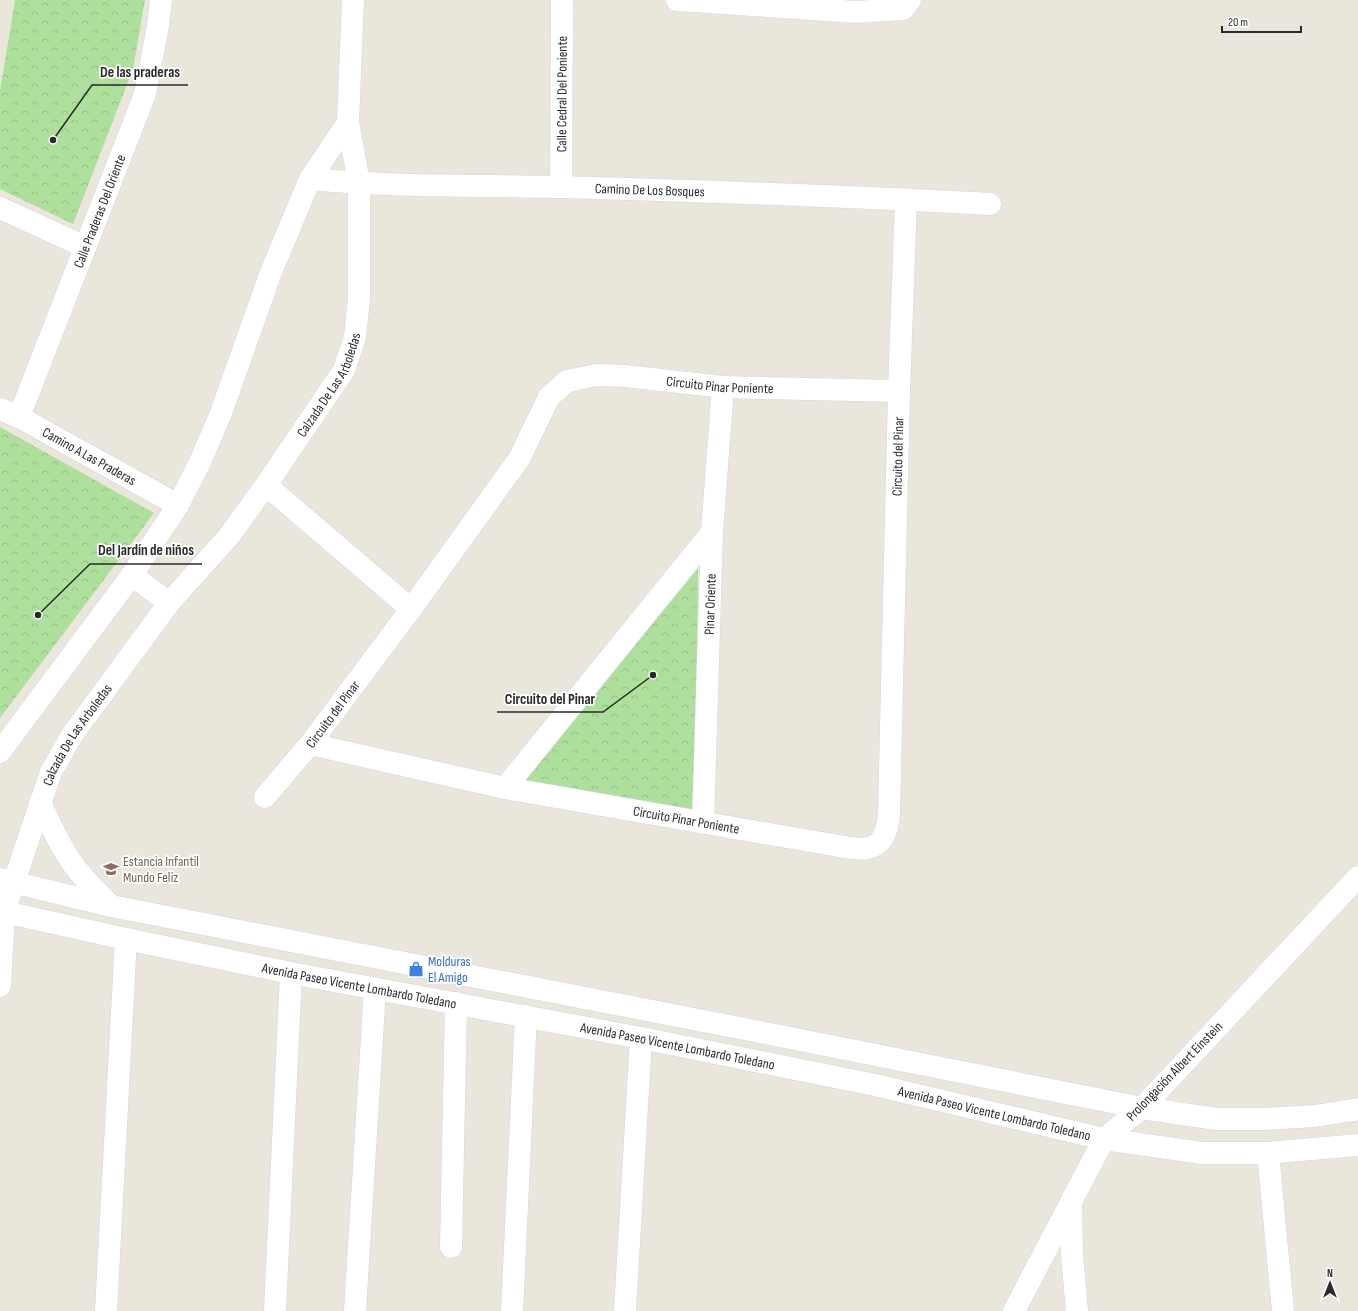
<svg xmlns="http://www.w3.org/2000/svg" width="1358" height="1311" viewBox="0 0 1358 1311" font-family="'Sofia Sans Condensed',sans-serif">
<defs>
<pattern id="park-crowns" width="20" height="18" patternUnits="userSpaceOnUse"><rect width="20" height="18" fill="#afdf9c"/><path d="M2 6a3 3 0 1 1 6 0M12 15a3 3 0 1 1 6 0" fill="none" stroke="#97c087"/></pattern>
</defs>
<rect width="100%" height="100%" fill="#ebe6dc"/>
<path fill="url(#park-crowns)" d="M15 0H145L133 69 73 224 0 189V91Z
M0 427 154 513 0 718Z
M698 569 695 812 522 780Z"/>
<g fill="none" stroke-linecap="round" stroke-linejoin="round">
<defs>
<g id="street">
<path d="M677 0 856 12 903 9 910 0"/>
<path id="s1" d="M310 179C393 187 476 185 559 187 703 191 847 196 990 204"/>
<path id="s2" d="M561 187 562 0"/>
<path d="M0 208 85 247"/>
<path id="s3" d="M0 409 19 417 178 505"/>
<path id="s4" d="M19 417 145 94 158 26 161 0"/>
<path d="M266 485 411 609"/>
<path d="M132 575 169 603"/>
<path id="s5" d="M310 744 505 788 850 848C855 848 863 850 868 848 885 844 888 827 889 813L899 391 906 200"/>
<path d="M0 752 132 575 178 505 200 462 221 413 271 272 310 179 348 122"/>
<path d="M505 788 712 532"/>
<path id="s6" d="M265 797 310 744 411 609 519 459 549 397 567 381 596 375 625 376 723 387 899 391"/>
<path id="s7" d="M703 823 712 532 723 387"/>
<path id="s8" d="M0 986 4 912 51 772 72 735 169 603 229 536 266 485 344 370 355 337 359 299V183L348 122 353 0"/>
<path d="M1142 1108 1358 877"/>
<path d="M1268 1153 1283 1311"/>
<path d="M1071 1203 1072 1255 1077 1311"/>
<path d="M451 1247 456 1003"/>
<path d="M106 1311 126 939"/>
<path d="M275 1311 291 973"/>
<path d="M355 1311 375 989"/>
<path d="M512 1311 526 1016"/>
<path d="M625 1311 641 1038"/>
</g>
<g id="secondary">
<path d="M40 802C49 822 58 842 70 860 81 877 97 891 111 906"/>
<path d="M0 879 111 906 760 1032 1142 1108 1216 1119H1266L1315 1116 1358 1109"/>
<path id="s9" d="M0 911 126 939 291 973 641 1038 875 1085 1104 1139 1202 1153H1268L1358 1145"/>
<path d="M1014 1311 1104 1139 1142 1108"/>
</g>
</defs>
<use href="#street" stroke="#d2d4e2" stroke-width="23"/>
<use href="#secondary" stroke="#d2d4e2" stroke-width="23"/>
<use href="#street" stroke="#fff" stroke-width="22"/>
<use href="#secondary" stroke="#fff" stroke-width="22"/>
</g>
<defs>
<symbol id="school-bare" viewBox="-9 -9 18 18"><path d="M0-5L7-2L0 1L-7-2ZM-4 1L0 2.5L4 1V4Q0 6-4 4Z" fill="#8d6e63" stroke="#fff" stroke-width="2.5" paint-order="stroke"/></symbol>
<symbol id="shop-bare" viewBox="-9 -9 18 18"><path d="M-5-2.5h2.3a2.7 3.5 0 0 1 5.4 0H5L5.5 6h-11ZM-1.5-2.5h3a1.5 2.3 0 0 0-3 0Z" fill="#3f7fe0" stroke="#fff" stroke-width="2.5" paint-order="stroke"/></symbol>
</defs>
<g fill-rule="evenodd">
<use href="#school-bare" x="100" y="858" width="22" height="22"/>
<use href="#shop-bare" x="405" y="958" width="22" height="22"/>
</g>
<g text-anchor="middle" stroke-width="3.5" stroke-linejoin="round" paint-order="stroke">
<g font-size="14" fill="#2a2a2a" stroke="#fff">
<text dy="5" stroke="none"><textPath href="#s2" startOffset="93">Calle Cedral Del Poniente</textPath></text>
<text dy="5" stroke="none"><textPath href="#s1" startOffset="340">Camino De Los Bosques</textPath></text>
<text dy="5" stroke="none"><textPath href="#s4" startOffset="221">Calle Praderas Del Oriente</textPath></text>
<text dy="5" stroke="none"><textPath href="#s8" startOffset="700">Calzada De Las Arboledas</textPath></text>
<text dy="5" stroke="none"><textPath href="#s6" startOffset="670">Circuito Pinar Poniente</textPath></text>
<text dy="5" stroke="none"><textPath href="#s3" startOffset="101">Camino A Las Praderas</textPath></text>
<text dy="5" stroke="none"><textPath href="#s5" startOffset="969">Circuito del Pinar</textPath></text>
<text dy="5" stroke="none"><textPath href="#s7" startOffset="219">Pinar Oriente</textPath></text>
<text dy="5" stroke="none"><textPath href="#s6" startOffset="107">Circuito del Pinar</textPath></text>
<text dy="5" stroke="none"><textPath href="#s8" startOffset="267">Calzada De Las Arboledas</textPath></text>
<text dy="5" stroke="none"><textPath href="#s5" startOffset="384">Circuito Pinar Poniente</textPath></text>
<text dy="5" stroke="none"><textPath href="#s9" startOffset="367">Avenida Paseo Vicente Lombardo Toledano</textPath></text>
<text dy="5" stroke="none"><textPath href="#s9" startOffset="691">Avenida Paseo Vicente Lombardo Toledano</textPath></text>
<text transform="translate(1174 1071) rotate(-46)" y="5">Prolongación Albert Einstein</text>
<text dy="5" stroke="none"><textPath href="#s9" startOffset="1015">Avenida Paseo Vicente Lombardo Toledano</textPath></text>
</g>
<g font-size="14" fill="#785e54" stroke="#fff" text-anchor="start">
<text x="123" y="866">Estancia Infantil<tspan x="123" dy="16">Mundo Feliz</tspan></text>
</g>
<g font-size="14" fill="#366cbe" stroke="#fff" text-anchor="start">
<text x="428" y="966">Molduras<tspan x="428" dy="16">El Amigo</tspan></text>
</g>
</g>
<path fill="none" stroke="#2a2a2a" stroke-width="1.5" d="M53 140L92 85H188M38 615L90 564H202M653 675L603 712H497"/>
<g fill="#2a2a2a" stroke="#fff" stroke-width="1.5">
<circle cx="53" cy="140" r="4"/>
<circle cx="38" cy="615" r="4"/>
<circle cx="653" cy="675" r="4"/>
</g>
<g font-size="15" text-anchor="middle" font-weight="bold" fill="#2a2a2a" stroke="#fff" stroke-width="3.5" stroke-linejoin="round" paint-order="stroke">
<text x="140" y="77">De las praderas</text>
<text x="146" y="555">Del Jardín de niños</text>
<text x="550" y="704">Circuito del Pinar</text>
</g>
<g transform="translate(1330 1283)" stroke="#ffffff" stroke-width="3" paint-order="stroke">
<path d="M0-3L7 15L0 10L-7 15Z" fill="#2a2a2a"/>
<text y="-6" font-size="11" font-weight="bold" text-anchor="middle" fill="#2a2a2a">N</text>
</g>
<path d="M1222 26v6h79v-6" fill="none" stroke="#2a2a2a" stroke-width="2"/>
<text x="1228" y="26" font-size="12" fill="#2a2a2a" stroke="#ffffff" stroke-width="3" paint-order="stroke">20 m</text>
</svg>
